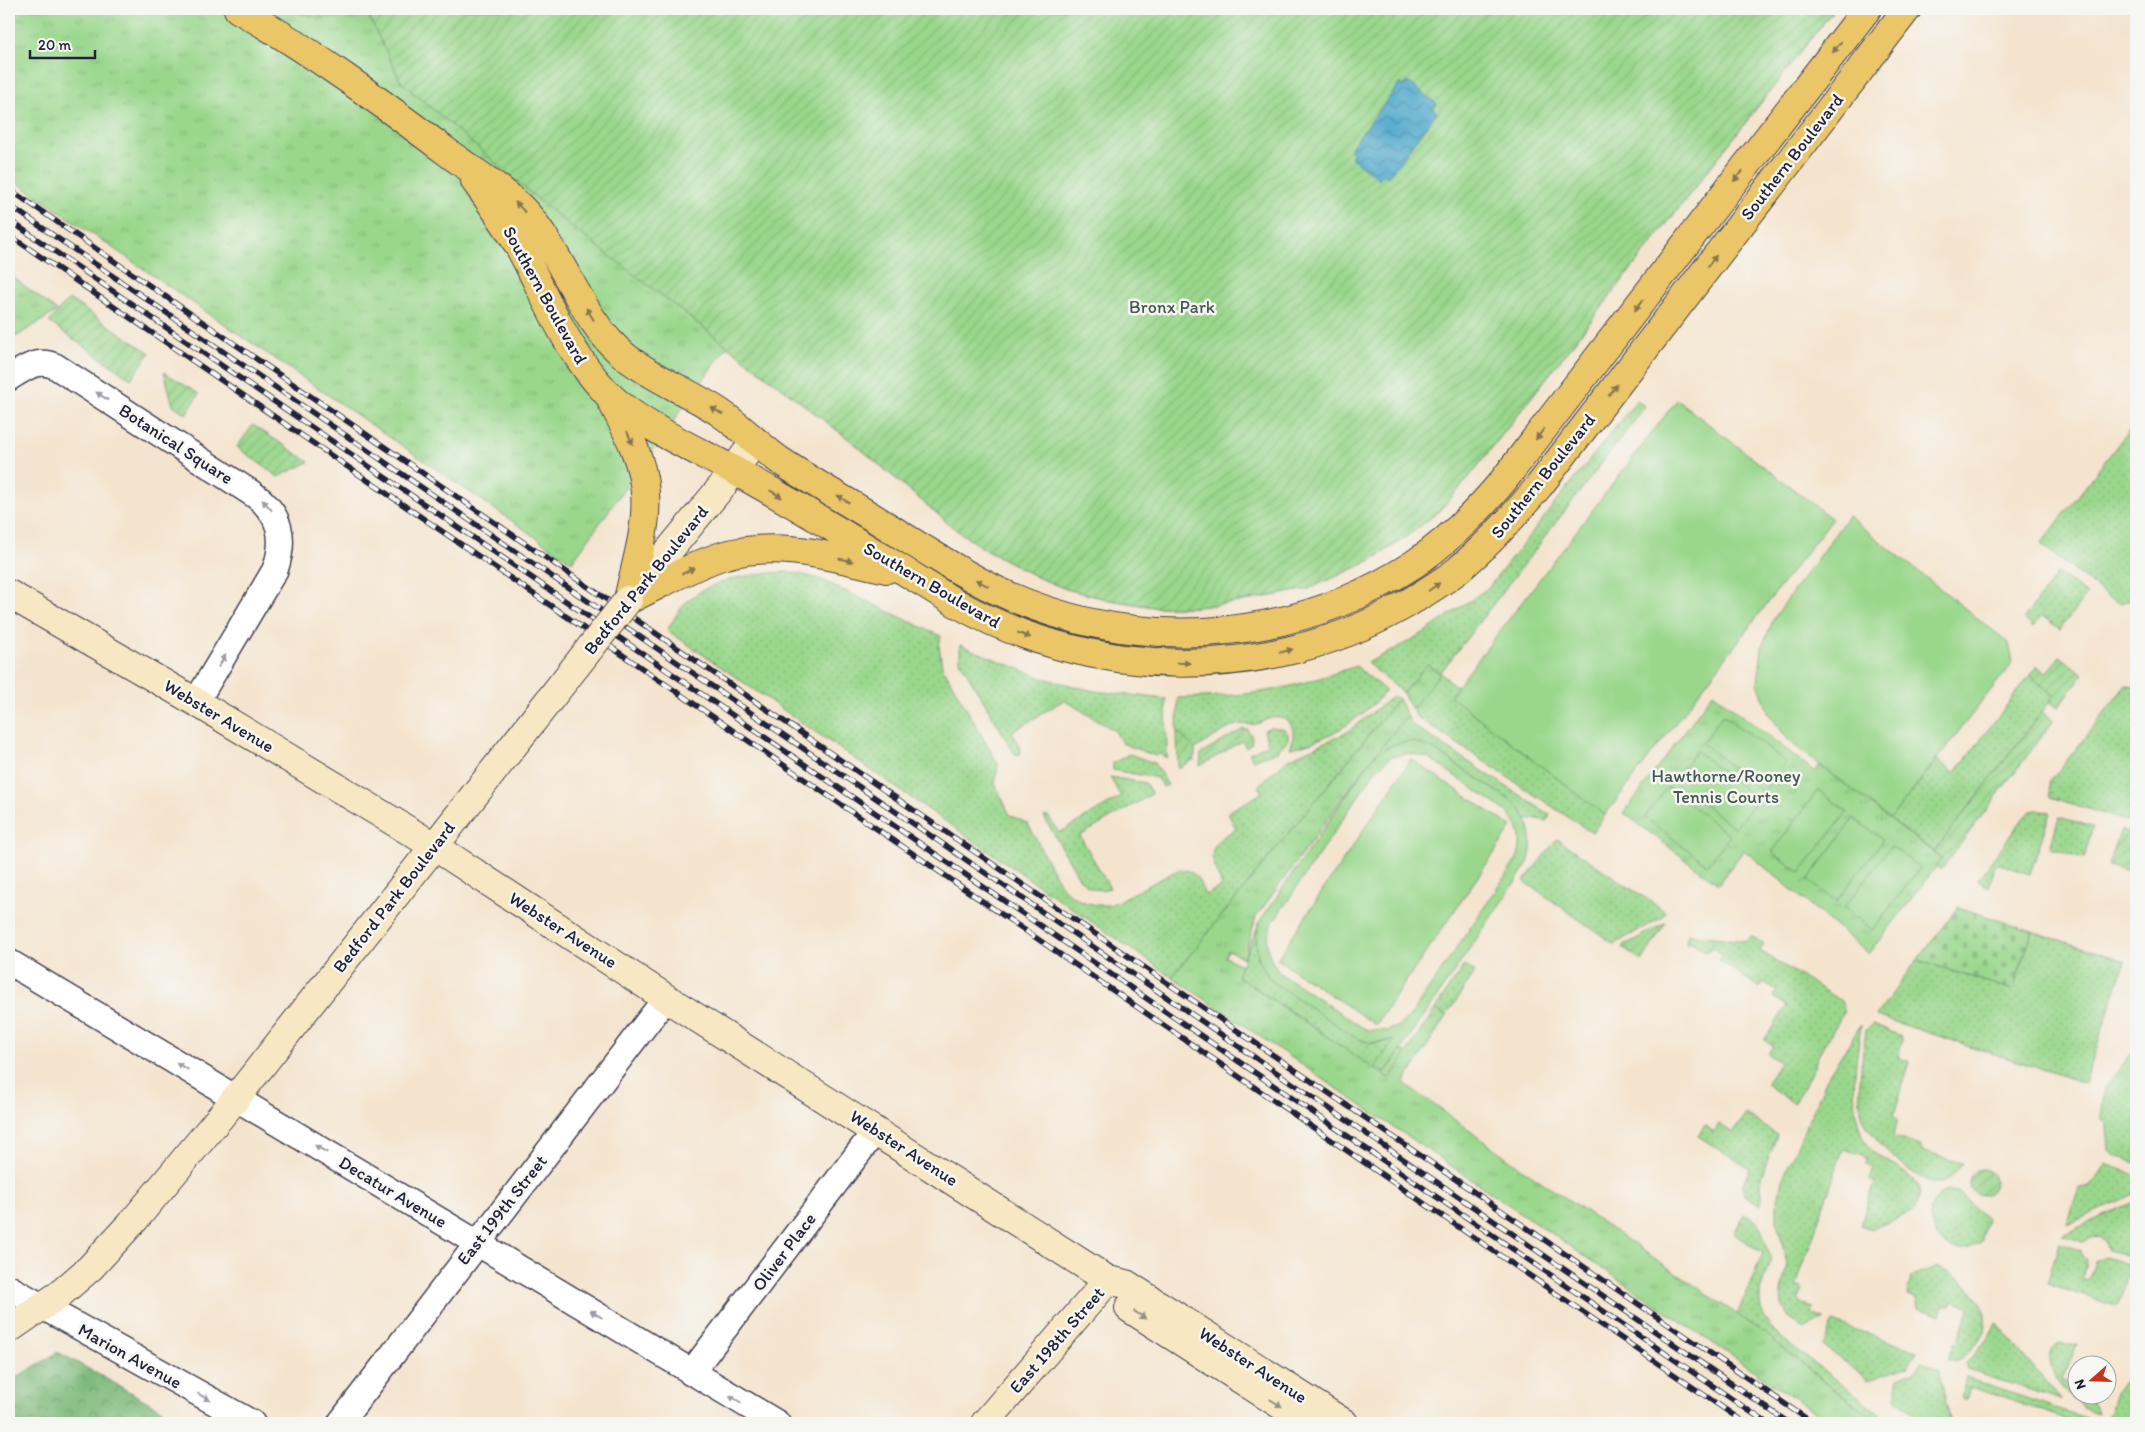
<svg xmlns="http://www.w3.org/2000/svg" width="2145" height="1432" viewBox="0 0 2145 1432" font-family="Itim,sans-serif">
<defs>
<pattern id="grass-dots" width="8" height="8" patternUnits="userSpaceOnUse" patternTransform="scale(1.25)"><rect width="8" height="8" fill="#9ad78c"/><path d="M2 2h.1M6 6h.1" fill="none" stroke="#84b87a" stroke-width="1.8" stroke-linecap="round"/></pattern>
<pattern id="forest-crowns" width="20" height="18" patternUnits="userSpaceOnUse" patternTransform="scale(1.25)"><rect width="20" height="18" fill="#7bb878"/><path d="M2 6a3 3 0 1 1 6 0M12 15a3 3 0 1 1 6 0" fill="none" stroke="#649564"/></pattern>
<pattern id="cemetery-stones" width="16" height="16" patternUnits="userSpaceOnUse" patternTransform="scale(1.25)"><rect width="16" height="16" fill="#9ad78c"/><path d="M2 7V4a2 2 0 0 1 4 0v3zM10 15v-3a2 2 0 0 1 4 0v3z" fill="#84b87a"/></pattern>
<pattern id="park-tufts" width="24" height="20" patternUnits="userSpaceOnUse" patternTransform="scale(1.25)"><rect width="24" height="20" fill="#9ad78c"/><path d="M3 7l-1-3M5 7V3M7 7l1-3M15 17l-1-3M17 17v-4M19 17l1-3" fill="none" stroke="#84b87a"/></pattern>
<pattern id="garden-furrows" width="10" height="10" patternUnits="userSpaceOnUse" patternTransform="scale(1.25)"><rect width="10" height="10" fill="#9ad78c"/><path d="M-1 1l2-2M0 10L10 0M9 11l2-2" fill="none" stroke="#84b87a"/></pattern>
<pattern id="water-waves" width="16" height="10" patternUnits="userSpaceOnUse" patternTransform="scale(1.25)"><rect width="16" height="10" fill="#4ea8cc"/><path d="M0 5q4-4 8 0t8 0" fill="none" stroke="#4088a7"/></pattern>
</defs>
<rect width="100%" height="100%" fill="#f6f6f2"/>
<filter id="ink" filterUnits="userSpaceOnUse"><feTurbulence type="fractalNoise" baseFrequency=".02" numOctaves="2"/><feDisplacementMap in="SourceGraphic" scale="10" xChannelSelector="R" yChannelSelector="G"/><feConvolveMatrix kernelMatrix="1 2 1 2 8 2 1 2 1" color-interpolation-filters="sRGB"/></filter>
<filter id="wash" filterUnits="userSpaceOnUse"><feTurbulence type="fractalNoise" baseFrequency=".0096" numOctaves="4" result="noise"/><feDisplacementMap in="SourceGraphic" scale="20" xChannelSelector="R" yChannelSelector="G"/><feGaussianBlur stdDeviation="1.12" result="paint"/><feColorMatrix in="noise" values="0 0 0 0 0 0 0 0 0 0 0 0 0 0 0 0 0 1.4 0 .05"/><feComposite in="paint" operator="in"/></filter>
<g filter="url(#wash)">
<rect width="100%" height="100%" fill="#f4e4ce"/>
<path fill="url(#grass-dots)" stroke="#5e7c64" d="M1637 400 1645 407 1440 673 1457 687 1451 696 1605 815 1592 833 1417 717 1412 709 1439 672 1427 664 1403 693 1367 663 1395 649 1425 632 1488 588Z
M2136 421V591L2130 599 2121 603 2109 598 2041 544Z
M791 572 817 578 941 636 939 646 942 666 998 764 995 784 1010 815 1028 824 1058 881 1068 893 1081 901 1096 905H1110L1180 869C1198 872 1198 880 1205 895L1222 886C1211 857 1203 846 1236 829L1228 812 1262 793 1258 786 1288 759 1346 733 1393 696 1398 699 1172 977 667 630C672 623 676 614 682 607 705 578 757 573 791 572Z
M2058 573 2087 594 2060 629 2042 616 2033 627 2023 619Z
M960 645 1042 678 1094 691 1166 699 1167 758 1159 754 1155 756 1122 743 1115 731 1064 700 1012 732 1021 750 1020 754H1015L960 661Z
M1356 666 1386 691C1361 719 1327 741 1290 748 1297 731 1293 715 1271 718 1266 719 1261 723 1256 724 1250 726 1242 723 1236 725 1222 731 1208 741 1195 749L1177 731 1178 698C1208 697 1237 696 1267 691 1297 686 1327 676 1356 666Z
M2030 675 2054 696 1934 852 1890 819 1937 760 1955 773Z
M2126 685 2136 688V824L2050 797 2049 783Z
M1407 716 1412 725 1550 815 1547 821 1533 818 1527 821 1516 804 1433 749C1405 737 1398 746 1372 758Z
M1271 727 1284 729 1288 733V740L1277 751 1253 760 1249 753 1268 744 1264 730Z
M1129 754 1154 763 1168 785 1163 787 1157 778 1113 770V763Z
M1110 777 1145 783 1152 794 1080 836 1110 888C1097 892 1089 889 1080 879L1044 817 1048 816 1059 833 1121 797Z
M2037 810 2050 813 2030 874 1996 863 1989 887 1977 880 2025 816 2031 811Z
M2059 817 2093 827 2084 858 2050 848Z
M1557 839 1666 912 1663 917 1614 944 1524 881Z
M1260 921 1256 941 1258 958 1267 975 1361 1040 1375 1043 1394 1040 1385 1073 1401 1050 1407 1054 1390 1080 1237 975Z
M2032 931 2125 961 2085 1083 1876 1016 1917 960 2013 990Z
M1688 934 1746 941 1751 936 1764 944 1760 951 1841 1001 1845 1011 1822 1048 1804 1087 1793 1103 1766 1084 1780 1063 1768 1054 1773 1046 1764 1040 1787 1006 1773 997 1777 991 1764 982 1760 988 1719 960 1723 955 1711 947 1707 952 1692 942 1686 943Z
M1464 965 1475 972 1446 1016 1435 1009Z
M1874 1024 1900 1036 1902 1040 1898 1057 1910 1062 1893 1117 1898 1119 1893 1137 1921 1146 1920 1151 1962 1163C1956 1172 1951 1181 1940 1183 1918 1185 1869 1139 1863 1118 1855 1091 1863 1058 1866 1030Z
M1861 1025C1856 1064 1848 1100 1863 1138 1871 1159 1919 1172 1920 1193 1920 1198 1916 1206 1914 1211L1872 1229 1860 1225 1875 1182 1869 1180 1873 1168 1866 1165 1867 1160 1863 1155 1843 1149 1796 1286 1803 1289 1799 1300 1801 1304 1813 1308 1811 1314 1825 1319 1804 1329 1788 1316 1782 1305 1781 1292 1787 1264 1777 1222V1205L1782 1180 1829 1074Z
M2136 1048V1163L2113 1155 2109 1150 2107 1125 2101 1117 2105 1087Z
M1746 1114 1777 1135 1761 1177V1205L1744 1195 1743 1183 1750 1169 1698 1136 1705 1125 1714 1132 1719 1124 1733 1133Z
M2105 1164 2136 1175V1193L2067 1225 2079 1188C2092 1188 2100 1176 2105 1164Z
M1949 1191 1958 1192 1987 1219 1981 1242C1976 1244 1971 1248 1966 1249 1933 1255 1914 1199 1949 1191Z
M2136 1201V1236L2130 1256 2108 1250 2105 1241 2099 1236 2090 1237 2083 1242 2062 1235Z
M1744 1214 1759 1223 1771 1259 1760 1291V1303L1762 1314 1774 1332 1891 1423H1881L1834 1390 1766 1334 1737 1315 1763 1253 1734 1234Z
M2059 1243 2081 1250 2082 1256 2086 1260 2082 1278 2087 1280 2089 1278 2095 1262 2105 1257 2131 1265 2118 1307 2047 1284Z
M1938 1267C1970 1281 2006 1316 1971 1349 1964 1356 1958 1362 1948 1361L1955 1341 1958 1342 1970 1307 1953 1301 1951 1306H1943L1940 1315 1918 1308 1916 1298 1907 1295 1911 1277Z
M1833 1322 1917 1351 1908 1367 1868 1380 1823 1345Z
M1996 1322 2061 1400 1968 1370 1966 1362C1979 1351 1989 1339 1996 1322Z
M2061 1342 2077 1345 2062 1379 2077 1386 2078 1394 2091 1395 2097 1413C2074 1408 2027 1359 2061 1342Z
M1921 1362 1939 1369 1950 1420 1949 1423H1926L1895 1398 1899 1378 1915 1370Z
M2136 1367V1423H2123L2107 1416 2115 1395Z
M1966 1378 2088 1419 2086 1422 2077 1419 2076 1422 1970 1387 1966 1400 1961 1398Z"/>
<path fill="url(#forest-crowns)" stroke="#4e6d5a" d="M58 1352 186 1423H9V1382Z"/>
<path fill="url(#cemetery-stones)" stroke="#5e7c64" d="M1958 907 2032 931 2013 990 1917 960Z"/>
<path fill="url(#park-tufts)" stroke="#5e7c64" d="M9 9H1834L1466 481 1438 512 1406 537 1370 561 1308 589 1239 602 1197 607H1154L1110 600 1066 589 1037 577 981 547 955 529 855 444 728 345 572 562 9 177Z
M9 274 57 311 9 341Z
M1427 664 1440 673 1412 709 1403 693Z
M1713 693 1815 772 1820 765 1942 859 1869 954 1744 850 1718 884 1624 813Z
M1398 699 1407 716 1372 758 1256 917 1244 958 1228 950 1225 957 1241 965 1237 976 1390 1079 1435 1009 1446 1016 1404 1083 1517 1165 1766 1334 1834 1390 1881 1423H1831L1172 977Z"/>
<path fill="url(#garden-furrows)" stroke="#5e7c64" d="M290 9H1834L1466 481 1438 512 1406 537 1370 561 1308 589 1239 602 1197 607H1154L1110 600 1066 589 1037 577 981 547 955 529 855 444 554 213 401 82 366 11C337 18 318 22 290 9Z
M69 299 150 353 131 379 49 322Z
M164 372 199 394 186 414 173 405Z
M253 425 309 462 278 477 237 447Z
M2060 656 2083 674 2058 708 2050 702 2054 696 2030 675 2037 666 2046 673Z
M2042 712 2054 720 1941 870 1936 866 1942 859 1934 852Z
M1243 729 1248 730 1252 737 1251 744 1246 748 1242 741 1200 766 1201 754Z
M1177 731 1195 749V759L1178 768Z
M2121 830 2136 835 2126 871 2108 866Z
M1666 922 1642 961 1622 947Z
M1969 1182a13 13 0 1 1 26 0a13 13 0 1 1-26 0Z"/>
<path fill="#9ad78c" stroke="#5e7c64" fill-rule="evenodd" d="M1677 400 1832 519 1605 815 1450 696Z
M1848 516 2009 643 2013 662 1890 819 1790 742 1769 714 1758 683 1762 647 1774 618Z
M1723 715 1786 762 1763 792 1702 743Z
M1414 742 1433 749 1516 804C1531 821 1535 841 1528 863L1385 1073 1376 1066 1394 1040 1370 1043 1354 1037 1272 981 1260 964 1257 952 1256 937 1260 921 1372 758C1385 747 1397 741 1414 742ZM1409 753 1429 758 1506 811C1520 825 1525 844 1515 862L1409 1018 1399 1026 1386 1031 1368 1030 1360 1026 1280 973 1272 961 1267 948V940L1271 925 1376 770 1391 757Z
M1696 751 1758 799 1735 828 1673 781Z
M1411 759 1512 827 1376 1025 1277 959Z
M1668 787 1730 836 1707 865 1645 817Z
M1818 790 1847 812 1800 873 1772 852Z
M1854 818 1883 840 1836 902 1808 880Z
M1891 846 1920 868 1873 930 1844 908Z"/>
<path fill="url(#water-waves)" stroke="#386584" d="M1408 82 1437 104 1433 109 1437 112 1388 177 1383 174 1379 179 1351 157 1354 153 1349 150 1400 83 1404 86Z"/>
</g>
<g filter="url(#ink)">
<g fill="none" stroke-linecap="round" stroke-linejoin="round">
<defs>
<path id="street" d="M9 378C24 369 37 358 55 366L253 494C281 513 286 539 275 570L196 702
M9 962 777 1423
M9 1288 252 1423
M691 1373 876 1130
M340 1423 666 998"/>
<path id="secondary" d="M9 594 196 702 434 846 666 998 1108 1280 1126 1284 1344 1423
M628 600 723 485 755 441
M1129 1308 1309 1423
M9 1329 60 1294 90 1268 136 1218 236 1098 591 647
M985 1423 1108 1280"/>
<path id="primary" d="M238 9C312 51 379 101 447 152 473 172 503 188 526 213 564 256 582 323 626 357 654 379 689 392 719 412 740 426 758 445 779 460 810 481 845 500 877 520 916 544 955 570 996 590 1131 654 1288 646 1414 564 1448 541 1477 512 1503 481L1867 9
M475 181C491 203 508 226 521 250 548 301 566 350 606 392 635 423 697 450 735 471 810 512 883 558 956 603 1092 680 1264 684 1401 607 1420 596 1440 584 1458 570 1488 545 1514 516 1539 486L1907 9
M611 400C626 429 643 460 645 493 648 528 635 566 628 600
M628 600C660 585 692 565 725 555 780 540 833 557 887 569"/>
</defs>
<use href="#street" stroke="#423f51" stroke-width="28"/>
<use href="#secondary" stroke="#423f51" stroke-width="30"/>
<use href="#primary" stroke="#423f51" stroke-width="30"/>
<use href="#street" stroke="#fff" stroke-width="25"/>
<use href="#secondary" stroke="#f7e8c3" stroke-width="28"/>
<use href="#primary" stroke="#eac669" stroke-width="28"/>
<defs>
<path id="rail" d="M9 189 871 781 1813 1423
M9 205 1789 1423
M9 220 1767 1423
M9 235 1745 1423"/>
</defs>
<use href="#rail" stroke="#22223b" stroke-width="5.5"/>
<use href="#rail" stroke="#f6f6f2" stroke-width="4" stroke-dasharray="11" stroke-linecap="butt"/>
<defs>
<path id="secondary-bridge" d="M591 647 628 600"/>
</defs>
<use href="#secondary-bridge" stroke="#423f51" stroke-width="30" stroke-linecap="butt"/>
<use href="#secondary-bridge" stroke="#f7e8c3" stroke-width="28"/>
</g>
<defs><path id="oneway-solid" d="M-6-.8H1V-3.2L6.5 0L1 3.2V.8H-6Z" transform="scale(1.25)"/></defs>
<g fill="#867452">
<use href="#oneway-solid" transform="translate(1837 47) rotate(128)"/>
<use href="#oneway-solid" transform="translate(1738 176) rotate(128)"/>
<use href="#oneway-solid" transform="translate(520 207) rotate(-134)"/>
<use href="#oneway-solid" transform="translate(1712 261) rotate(-52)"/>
<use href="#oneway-solid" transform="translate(1639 305) rotate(128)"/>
<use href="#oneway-solid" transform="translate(590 314) rotate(-122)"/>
<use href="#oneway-solid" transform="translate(1613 390) rotate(-52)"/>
<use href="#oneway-solid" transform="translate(717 411) rotate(-148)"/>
<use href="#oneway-solid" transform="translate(1540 434) rotate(128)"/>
<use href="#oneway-solid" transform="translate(630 438) rotate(66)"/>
<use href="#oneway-solid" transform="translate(776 494) rotate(31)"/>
<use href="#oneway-solid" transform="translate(843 499) rotate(-148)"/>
<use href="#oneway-solid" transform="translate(846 560) rotate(12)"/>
<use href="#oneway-solid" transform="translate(688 571) rotate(-26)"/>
<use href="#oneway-solid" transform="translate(982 583) rotate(-153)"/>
<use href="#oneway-solid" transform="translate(1434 587) rotate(-35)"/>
<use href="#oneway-solid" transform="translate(1024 635) rotate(21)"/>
<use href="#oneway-solid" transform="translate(1286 651) rotate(-14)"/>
<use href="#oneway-solid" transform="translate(1183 663) rotate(2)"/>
</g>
<g fill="#9c9ca7">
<use href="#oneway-solid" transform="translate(102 396) rotate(-147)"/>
<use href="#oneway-solid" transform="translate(267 505) rotate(-132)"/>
<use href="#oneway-solid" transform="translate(222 661) rotate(-59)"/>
<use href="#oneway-solid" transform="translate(182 1066) rotate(-149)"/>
<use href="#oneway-solid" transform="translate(321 1149) rotate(-149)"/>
<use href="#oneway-solid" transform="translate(596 1314) rotate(-148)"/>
<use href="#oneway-solid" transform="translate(204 1397) rotate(29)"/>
<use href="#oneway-solid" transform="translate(735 1399) rotate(-150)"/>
</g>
<g fill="#978f86">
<use href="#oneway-solid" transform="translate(1140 1315) rotate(33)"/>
<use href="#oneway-solid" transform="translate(1276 1403) rotate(32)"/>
</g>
</g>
<g text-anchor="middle" stroke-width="5" stroke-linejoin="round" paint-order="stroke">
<g font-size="18" fill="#22223b" stroke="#f6f6f2">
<text transform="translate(1792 157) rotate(-52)" y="6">Southern Boulevard</text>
<text transform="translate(545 295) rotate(61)" y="6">Southern Boulevard</text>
<text transform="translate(176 444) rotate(33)" y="6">Botanical Square</text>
<text transform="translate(1543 476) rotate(-51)" y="6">Southern Boulevard</text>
<text transform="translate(646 580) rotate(-51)" y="6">Bedford Park Boulevard</text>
<text transform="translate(932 585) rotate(30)" y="6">Southern Boulevard</text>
<text transform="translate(219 716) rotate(31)" y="6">Webster Avenue</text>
<text transform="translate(394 897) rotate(-52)" y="6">Bedford Park Boulevard</text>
<text transform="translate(563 930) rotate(33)" y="6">Webster Avenue</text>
<text transform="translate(904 1148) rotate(33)" y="6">Webster Avenue</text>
<text transform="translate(393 1192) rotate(31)" y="6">Decatur Avenue</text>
<text transform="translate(502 1210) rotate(-52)" y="6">East 199th Street</text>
<text transform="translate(784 1252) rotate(-53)" y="6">Oliver Place</text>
<text transform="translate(1057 1340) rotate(-49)" y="6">East 198th Street</text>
<text transform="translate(130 1356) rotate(29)" y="6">Marion Avenue</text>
<text transform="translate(1253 1365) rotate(33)" y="6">Webster Avenue</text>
</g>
<g font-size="18" fill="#465853" stroke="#f6f6f2">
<text x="1172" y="313">Bronx Park</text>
<text x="1726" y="782">Hawthorne/Rooney<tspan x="1726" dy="21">Tennis Courts</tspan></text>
</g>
</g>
<rect width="2145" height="1432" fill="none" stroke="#f6f6f2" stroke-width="30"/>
<g transform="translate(2092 1380) rotate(250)"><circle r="24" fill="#f6f6f2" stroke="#a1a1a9"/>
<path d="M0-4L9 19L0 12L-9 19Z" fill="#c8321e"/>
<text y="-8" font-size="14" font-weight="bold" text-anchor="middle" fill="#22223b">N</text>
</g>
<path d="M30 50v8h65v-8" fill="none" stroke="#22223b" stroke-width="2.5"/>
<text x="38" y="50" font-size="15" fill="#22223b" stroke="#f6f6f2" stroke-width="4" paint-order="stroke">20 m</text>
</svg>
